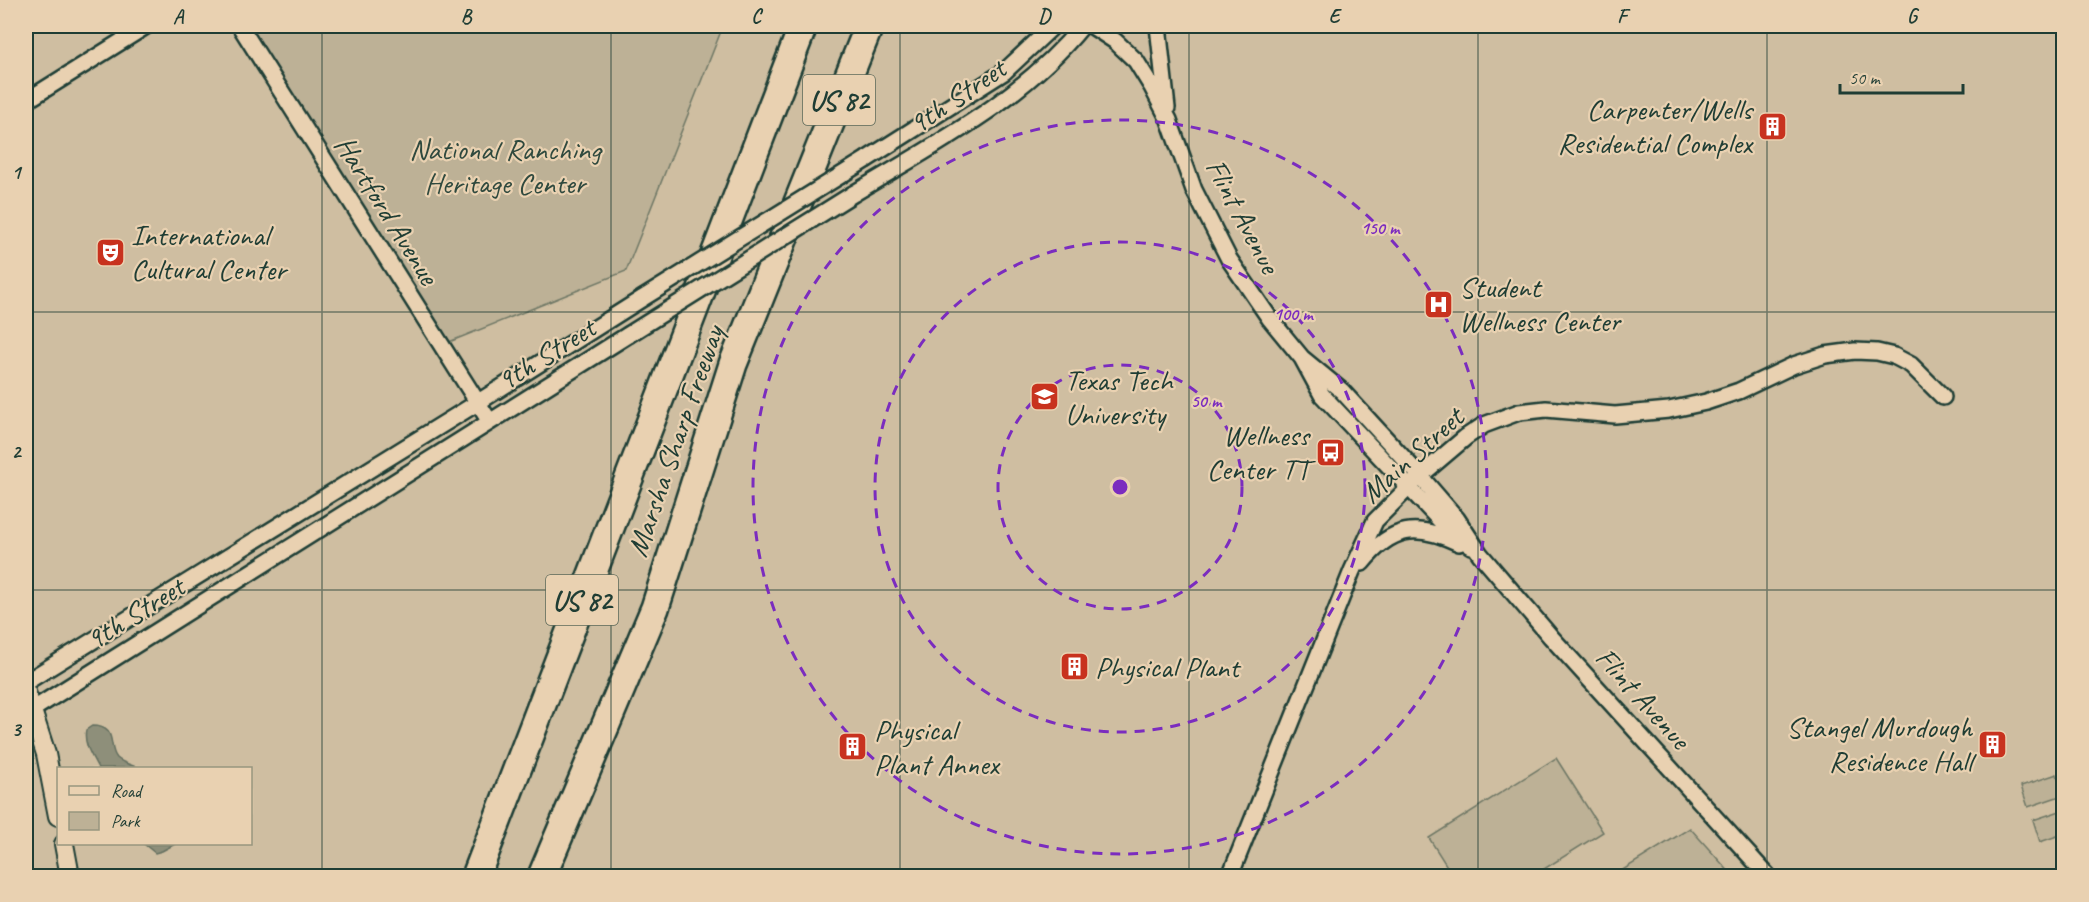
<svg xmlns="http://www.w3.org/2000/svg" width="2089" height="902" viewBox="0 0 2089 902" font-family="Caveat,sans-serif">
<rect width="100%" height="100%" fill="#e1cbac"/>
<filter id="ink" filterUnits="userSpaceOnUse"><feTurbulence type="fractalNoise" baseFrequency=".0167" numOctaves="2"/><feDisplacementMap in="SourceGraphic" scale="12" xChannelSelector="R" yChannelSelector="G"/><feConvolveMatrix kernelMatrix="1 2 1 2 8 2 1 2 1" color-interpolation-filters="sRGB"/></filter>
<g filter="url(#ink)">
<path fill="#cfbea1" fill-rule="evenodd" d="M26 26H2063V876H26ZM58 768H250V844H58Z"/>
<path fill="#bdb196" stroke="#6e7765" stroke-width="1.5" d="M247 26H723L626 271 449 342Z
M1556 758 1603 832 1533 876H1453L1429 838Z
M2057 774 2063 795 2028 807 2021 786Z
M2063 810V834L2040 842 2033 820Z
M1690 828 1733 876H1613Z"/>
<path fill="#8e8f7a" stroke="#626e5e" stroke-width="1.5" d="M92 726C119 726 107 747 117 758 122 763 132 765 139 768H98C92 756 83 744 86 730Z
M144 844H175L162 851 155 853Z"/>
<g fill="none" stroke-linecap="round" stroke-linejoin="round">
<defs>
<path id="minor" d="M240 26 490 422
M1092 26 1115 41 1136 61 1152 87 1169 120 1194 190 1229 259 1270 319 1302 358 1322 395 1449 530 1471 546
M1158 26 1167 108
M26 101 146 26
M867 159 1004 72 1053 26
M853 194C934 145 1022 100 1082 26
M1302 358 1342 391 1420 476 1457 519 1480 554 1551 637 1768 876
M1362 563C1392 526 1416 523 1459 543
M26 682 477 403 643 298
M26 711 32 710 628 335
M1230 876 1352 571 1375 521 1420 476 1466 437 1484 425 1519 412 1546 409 1615 415 1669 410 1706 402 1739 391 1794 365 1825 355 1855 351 1877 352 1894 356 1911 365 1943 397"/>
<path id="tertiary" d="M26 692 46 754 58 816
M64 844 70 876"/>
<path id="motorway" d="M476 876 803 26
M542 876 655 608 733 364 869 26"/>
</defs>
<use href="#minor" stroke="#1f3d34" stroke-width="20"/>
<use href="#tertiary" stroke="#1f3d34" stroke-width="22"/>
<use href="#motorway" stroke="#1f3d34" stroke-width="32"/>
<use href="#minor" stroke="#e9d1b1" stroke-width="15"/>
<use href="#tertiary" stroke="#e9d1b1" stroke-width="18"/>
<use href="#motorway" stroke="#e9d1b1" stroke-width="27"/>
<defs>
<path id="minor-bridge" d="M643 298 867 159
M628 335 853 194"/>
</defs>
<use href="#minor-bridge" stroke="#1f3d34" stroke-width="20" stroke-linecap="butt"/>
<use href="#minor-bridge" stroke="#e9d1b1" stroke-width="15"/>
</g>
</g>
<path fill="none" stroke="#1f3d34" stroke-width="1.5" stroke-opacity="0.55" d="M322 26V876M611 26V876M900 26V876M1189 26V876M1478 26V876M1767 26V876M26 312H2064M26 590H2064"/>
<g fill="none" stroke="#7b2cbf" stroke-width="3" stroke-dasharray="10 8">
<circle cx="1120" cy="487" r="122"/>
<circle cx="1120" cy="487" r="245"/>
<circle cx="1120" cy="487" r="367"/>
</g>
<defs>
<symbol id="building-square" viewBox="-11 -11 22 22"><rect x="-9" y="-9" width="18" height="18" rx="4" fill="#c8321e" stroke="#e9d1b1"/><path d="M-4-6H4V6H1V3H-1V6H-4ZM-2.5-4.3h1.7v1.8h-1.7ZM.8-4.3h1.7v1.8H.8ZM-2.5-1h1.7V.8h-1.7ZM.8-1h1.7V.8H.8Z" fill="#fff"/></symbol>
<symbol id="theatre-square" viewBox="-11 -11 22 22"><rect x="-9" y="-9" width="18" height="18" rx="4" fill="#c8321e" stroke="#e9d1b1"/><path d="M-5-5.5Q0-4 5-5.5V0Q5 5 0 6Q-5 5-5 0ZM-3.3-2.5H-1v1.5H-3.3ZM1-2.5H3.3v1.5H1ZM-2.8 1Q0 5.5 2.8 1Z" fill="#fff"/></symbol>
<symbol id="hospital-square" viewBox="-11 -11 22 22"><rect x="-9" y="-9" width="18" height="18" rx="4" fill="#c8321e" stroke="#e9d1b1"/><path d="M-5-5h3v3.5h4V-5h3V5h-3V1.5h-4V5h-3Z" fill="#fff"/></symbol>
<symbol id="university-square" viewBox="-11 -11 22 22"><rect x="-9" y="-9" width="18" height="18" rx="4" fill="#c8321e" stroke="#e9d1b1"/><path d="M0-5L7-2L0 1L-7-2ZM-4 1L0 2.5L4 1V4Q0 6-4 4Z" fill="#fff"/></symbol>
<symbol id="bus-square" viewBox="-11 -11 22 22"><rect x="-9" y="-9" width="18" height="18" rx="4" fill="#c8321e" stroke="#e9d1b1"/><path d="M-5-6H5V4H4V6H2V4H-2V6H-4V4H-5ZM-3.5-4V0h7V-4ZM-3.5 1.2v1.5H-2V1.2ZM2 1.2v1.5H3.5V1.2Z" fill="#fff"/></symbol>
</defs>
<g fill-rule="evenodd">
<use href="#building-square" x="1756" y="110" width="33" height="33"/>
<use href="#theatre-square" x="94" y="236" width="33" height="33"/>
<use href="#hospital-square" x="1422" y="288" width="33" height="33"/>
<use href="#university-square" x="1028" y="380" width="33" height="33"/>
<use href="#bus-square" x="1314" y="436" width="33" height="33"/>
<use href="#building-square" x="1058" y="650" width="33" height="33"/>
<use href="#building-square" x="1976" y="728" width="33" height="33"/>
<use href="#building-square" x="836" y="730" width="33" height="33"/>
</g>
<g text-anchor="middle" stroke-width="4.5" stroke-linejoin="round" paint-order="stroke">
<g fill="#e9d1b1" stroke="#5c695a" stroke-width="1.5">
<rect x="803" y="75" width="72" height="50" rx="4.5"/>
<rect x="546" y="575" width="72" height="50" rx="4.5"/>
</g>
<g font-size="28" font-weight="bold" fill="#1f3d34">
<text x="839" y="110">US 82</text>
<text x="582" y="610">US 82</text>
</g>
<g font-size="30" fill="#1f3d34" stroke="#e9d1b1">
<text transform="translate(957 96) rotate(-34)" y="10">9th Street</text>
<text transform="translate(387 210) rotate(58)" y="10">Hartford Avenue</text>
<text transform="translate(1243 216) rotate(62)" y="10">Flint Avenue</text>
<text transform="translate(546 354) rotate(-32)" y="10">9th Street</text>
<text transform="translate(675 441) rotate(-71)" y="10">Marsha Sharp Freeway</text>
<text transform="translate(1412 455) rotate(-42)" y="10">Main Street</text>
<text transform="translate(135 613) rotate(-32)" y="10">9th Street</text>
<text transform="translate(1643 698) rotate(48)" y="10">Flint Avenue</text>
</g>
<g font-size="30" fill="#1f3d34" stroke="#e9d1b1" text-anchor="start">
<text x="1752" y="119" text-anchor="end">Carpenter/Wells<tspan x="1752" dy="34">Residential Complex</tspan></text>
<text x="131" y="245">International<tspan x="131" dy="34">Cultural Center</tspan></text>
<text x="1459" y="297">Student<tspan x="1459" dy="34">Wellness Center</tspan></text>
<text x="1065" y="390">Texas Tech<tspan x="1065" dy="34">University</tspan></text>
<text x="1309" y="445" text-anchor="end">Wellness<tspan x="1309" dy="34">Center TT</tspan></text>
<text x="1095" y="677">Physical Plant</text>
<text x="1972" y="737" text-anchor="end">Stangel Murdough<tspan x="1972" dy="34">Residence Hall</tspan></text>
<text x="874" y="740">Physical<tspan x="874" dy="34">Plant Annex</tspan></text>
</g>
<g font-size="30" fill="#2f493e" stroke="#e9d1b1">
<text x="505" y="159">National Ranching<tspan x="505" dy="34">Heritage Center</tspan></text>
</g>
</g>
<circle cx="1120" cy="487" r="9" fill="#7b2cbf" stroke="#e9d1b1" stroke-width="3"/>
<g font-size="18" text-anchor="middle" font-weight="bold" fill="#7b2cbf" stroke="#e9d1b1" stroke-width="4.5" stroke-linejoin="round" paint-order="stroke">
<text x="1380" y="234">150 m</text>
<text x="1293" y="320">100 m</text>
<text x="1206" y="407">50 m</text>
</g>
<rect width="2089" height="902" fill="none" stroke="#e9d1b1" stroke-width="66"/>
<rect x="57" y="767" width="195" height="78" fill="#e9d1b1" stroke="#98967f" stroke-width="1.5"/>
<rect x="69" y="786" width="30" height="9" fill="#e9d1b1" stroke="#98967f" stroke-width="1.5"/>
<text x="111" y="797" font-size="18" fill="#1f3d34">Road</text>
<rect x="69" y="812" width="30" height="18" fill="#bdb196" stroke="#98967f" stroke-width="1.5"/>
<text x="111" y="827" font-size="18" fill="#1f3d34">Park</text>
<path d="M1840 84v9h123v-9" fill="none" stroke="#1f3d34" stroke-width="3"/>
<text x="1849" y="84" font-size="18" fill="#1f3d34" stroke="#e9d1b1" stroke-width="4.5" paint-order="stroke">50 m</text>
<rect x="33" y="33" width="2023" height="836" fill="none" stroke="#1f3d34" stroke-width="2"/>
<g font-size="20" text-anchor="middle" font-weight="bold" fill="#1f3d34">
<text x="178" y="23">A</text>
<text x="466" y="23">B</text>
<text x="756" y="23">C</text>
<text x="1044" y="23">D</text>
<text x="1334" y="23">E</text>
<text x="1622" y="23">F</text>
<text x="1912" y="23">G</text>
<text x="16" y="179">1</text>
<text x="16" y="458">2</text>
<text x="16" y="736">3</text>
</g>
</svg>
